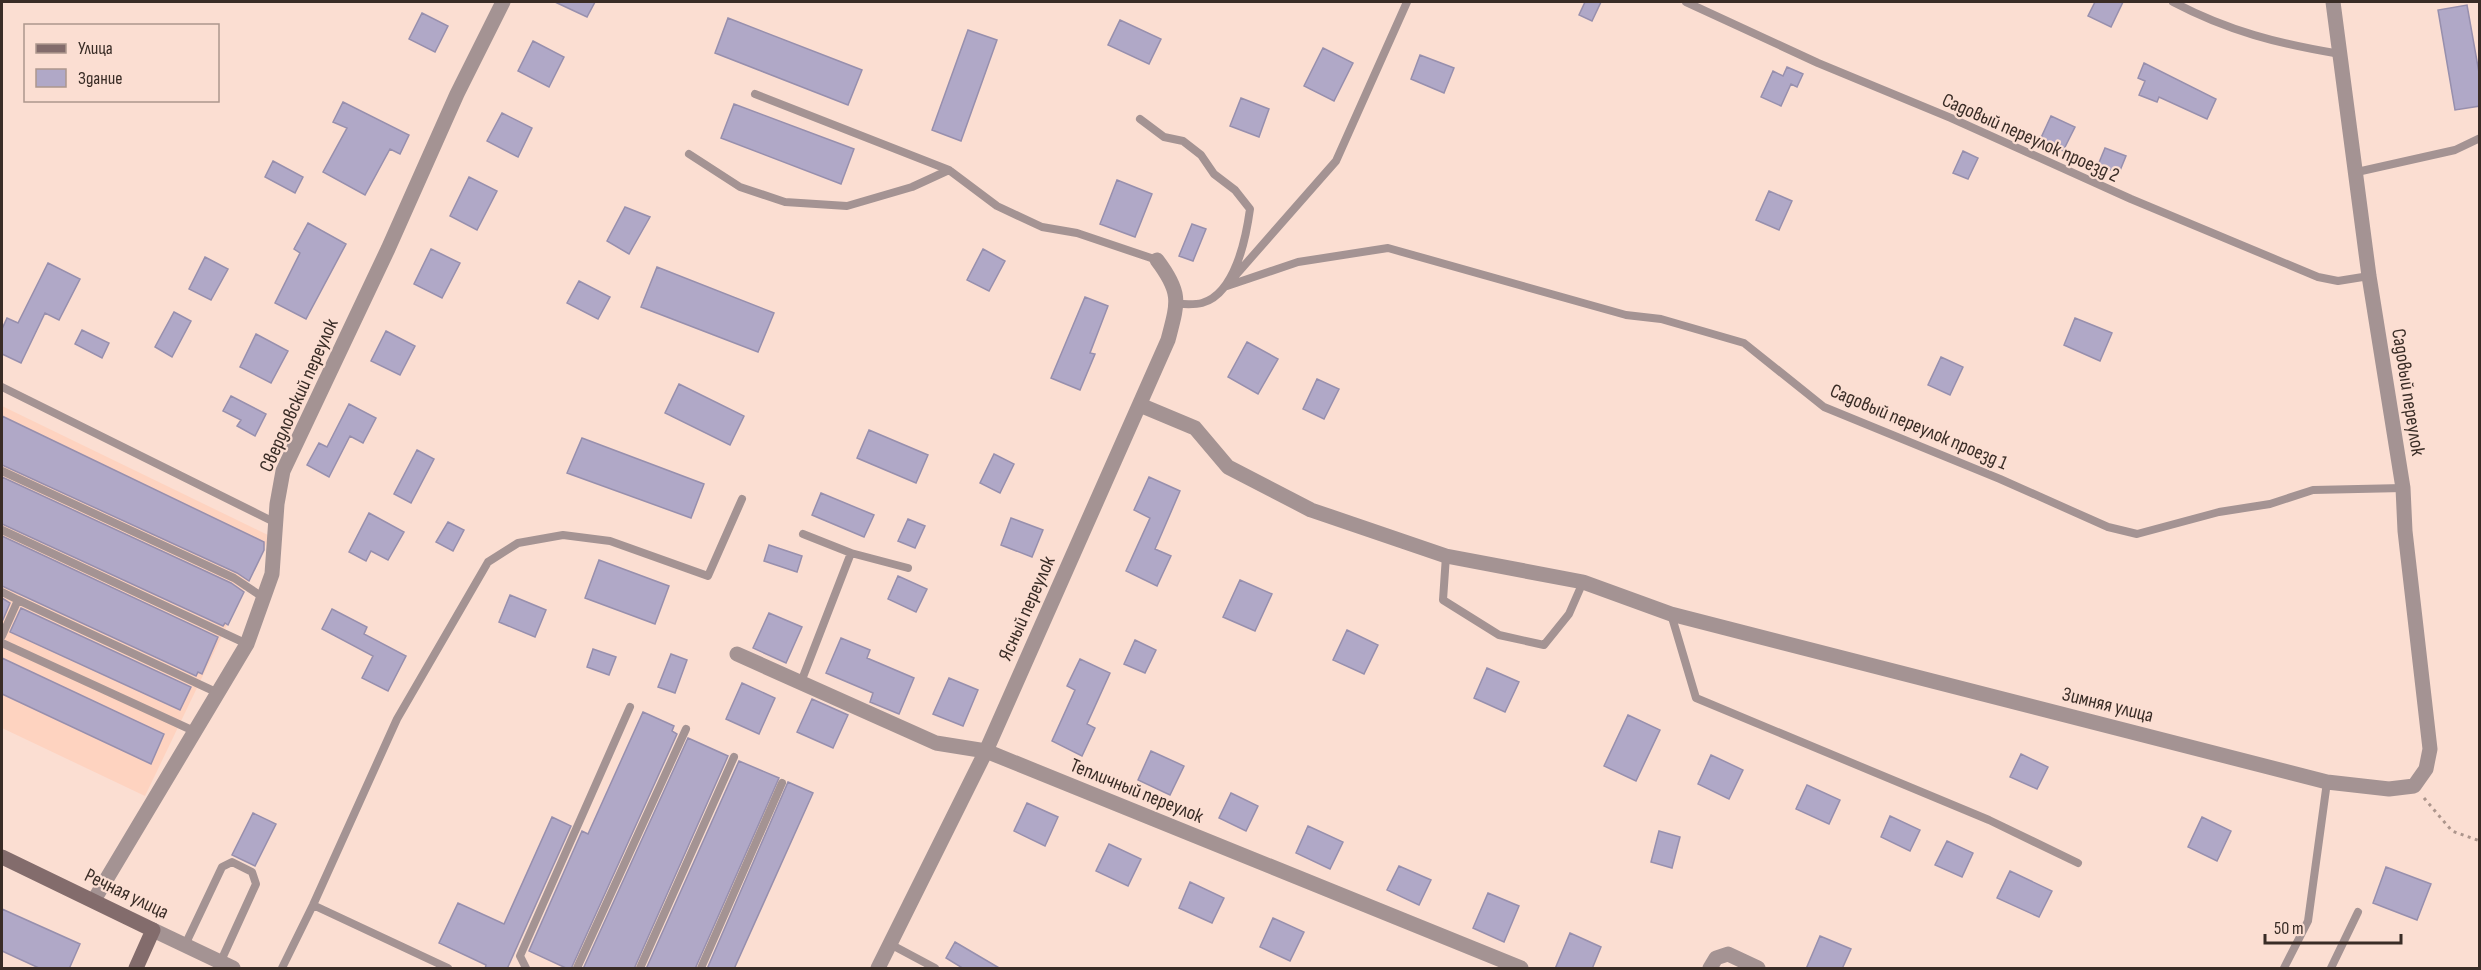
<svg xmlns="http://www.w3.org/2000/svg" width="2481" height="970" viewBox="0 0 2481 970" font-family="'Sofia Sans Condensed',sans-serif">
<rect width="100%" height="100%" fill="#fbded2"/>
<path fill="#fed3c0" d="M2 406 270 536 145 796 2 728Z"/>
<path fill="#b0a8c7" stroke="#978fad" stroke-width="1.5" d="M555 2H595L587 17Z
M1585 2H1601L1592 21 1579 15Z
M2095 2H2123L2111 27 2088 16Z
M2467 5 2480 78V106L2455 110 2438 10Z
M422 13 448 26 435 52 409 39Z
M728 18 862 70 848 105 715 53Z
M1120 20 1161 39 1149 64 1108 45Z
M968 30 997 40 961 141 932 130Z
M533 41 564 57 549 87 518 71Z
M1323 48 1353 63 1334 101 1304 86Z
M1420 55 1454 68 1444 93 1411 79Z
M2144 63 2216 99 2207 119 2159 97 2157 102 2139 95 2145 81 2138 78Z
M1787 67 1803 74 1797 87 1791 84 1781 106 1761 97 1773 71 1783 76Z
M1241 98 1269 109 1259 137 1230 126Z
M343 102 409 135 400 154 390 149 365 195 323 172 347 128 333 122Z
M734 104 854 149 841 184 721 138Z
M502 113 532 128 518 157 487 141Z
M2051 116 2075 127 2063 151 2040 140Z
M2105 148 2126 156 2119 173 2098 165Z
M1963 151 1978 158 1968 179 1953 173Z
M273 161 303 177 295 193 265 177Z
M469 177 497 191 477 230 450 216Z
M1117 180 1152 194 1135 237 1100 224Z
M1769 191 1792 201 1779 230 1756 220Z
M625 207 650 217 629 254 607 241Z
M308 223 346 244 306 319 275 303 300 253 294 249Z
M1192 224 1206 229 1193 261 1179 256Z
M431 249 460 263 442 298 414 284Z
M983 249 1005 261 989 291 967 280Z
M205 257 228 269 211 300 189 289Z
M48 263 80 279 59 320 45 313 21 363 2 354V329L7 318 18 323Z
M657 267 774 313 758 352 641 307Z
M579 281 610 297 598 319 567 303Z
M1085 297 1108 306 1090 353 1095 354 1080 390 1051 378Z
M174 312 191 321 172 357 155 347Z
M2075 318 2112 333 2100 361 2064 345Z
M82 330 109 343 102 358 75 344Z
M386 331 415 346 400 375 371 361Z
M256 334 288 351 271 383 240 367Z
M1247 342 1278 359 1258 394 1228 377Z
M1941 357 1963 367 1950 395 1928 385Z
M1317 379 1339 389 1324 419 1303 409Z
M679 384 744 416 730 445 665 413Z
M231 396 266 414 255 436 237 426 241 420 223 411Z
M349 404 376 418 363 443 350 436 329 477 307 465 319 443 327 447Z
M2 416 264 542V550L249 581 237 573 2 465Z
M869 430 928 455 916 483 857 458Z
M582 438 704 484 691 518 567 473Z
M417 450 434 459 411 503 394 494Z
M994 454 1014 464 1000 493 980 483Z
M2 477 231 583 244 592 228 625 225 623 223 626 2 524Z
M1149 477 1180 491 1155 549 1171 556 1157 586 1126 571 1150 518 1134 510Z
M821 493 874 515 864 537 812 515Z
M369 513 404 532 388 560 371 551 366 561 349 552Z
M1011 518 1043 530 1032 557 1001 545Z
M908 519 925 526 915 548 898 541Z
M448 522 464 530 453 551 436 542Z
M2 536 218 637 202 674 198 672 196 676 2 586Z
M769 545 802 556 797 572 764 561Z
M599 560 669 586 655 624 585 598Z
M898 576 927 589 916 612 888 599Z
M1240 580 1272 594 1255 631 1223 617Z
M510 595 546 610 535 637 499 622Z
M2 598 10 603 2 622Z
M21 608 191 687 180 710 10 632Z
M332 609 367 627 364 634 406 656 388 691 362 678 373 656 322 629Z
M769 613 802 627 786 663 753 648Z
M1347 630 1378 645 1364 674 1333 660Z
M841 638 870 650 867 658 914 678 899 714 870 702 873 693 826 673Z
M1135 640 1156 650 1145 673 1124 664Z
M593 649 616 657 609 675 587 667Z
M671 654 687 660 675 693 658 687Z
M2 658 164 734 151 764 2 694Z
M1080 659 1110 673 1087 724 1095 728 1082 756 1052 741 1075 690 1067 686Z
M1487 668 1519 682 1505 712 1474 698Z
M949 678 978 690 963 726 933 714Z
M742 683 775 698 759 734 726 719Z
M812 699 848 715 833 748 797 732Z
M643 712 674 726 672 731 677 734 571 969H568L529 951 582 831 588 834Z
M1628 715 1660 730 1636 781 1604 766Z
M688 738 728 756 634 969H583Z
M1151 751 1184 766 1170 795 1138 780Z
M2021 754 2048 767 2037 789 2010 777Z
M1711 755 1743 770 1729 799 1698 784Z
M739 761 779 778 695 969H646Z
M788 782 813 793 734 969H707Z
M1807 785 1840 800 1829 824 1796 809Z
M1231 793 1258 806 1246 831 1219 818Z
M1027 803 1058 817 1045 846 1014 831Z
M253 813 276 824 255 866 232 855Z
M1890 816 1920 830 1910 851 1881 837Z
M552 817 571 826 507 969H485L486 965 439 943 458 903 504 924Z
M2202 817 2231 831 2217 861 2188 847Z
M1308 826 1343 842 1330 869 1296 853Z
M1659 831 1680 837 1672 868 1651 862Z
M1947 841 1973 853 1962 877 1935 865Z
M1109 844 1141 859 1128 886 1096 871Z
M1399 866 1431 880 1419 905 1387 890Z
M2386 867 2431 884 2417 920 2373 903Z
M2010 871 2052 891 2039 917 1997 898Z
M1190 882 1224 898 1212 923 1179 908Z
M1488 893 1519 906 1504 942 1473 928Z
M2 909 80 944 69 969H41L2 951Z
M1273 918 1304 932 1290 961 1260 947Z
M1570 933 1601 947 1592 969H1555Z
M1820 936 1851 949 1842 969H1806Z
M955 942 1001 969H964L946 958Z"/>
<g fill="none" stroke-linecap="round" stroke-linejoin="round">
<path stroke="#ac958c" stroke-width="3" stroke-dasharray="3 4.5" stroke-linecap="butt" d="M2424 798 2452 831 2480 841"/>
<path stroke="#a49393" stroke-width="8" d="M1686 2 1818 63 1951 118 2131 199 2318 277 2338 281 2369 276
M2173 2C2228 31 2279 44 2340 54
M755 94 949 170
M1140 119 1164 137 1183 141 1201 155 1214 174 1235 190 1250 209C1246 238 1235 294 1202 303 1195 305 1185 304 1178 304
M689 154 740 187 785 202 847 206 912 187 949 170 997 206 1042 227 1077 233 1157 260
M2357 172 2455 150 2480 138
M1228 284 1336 161 1407 2
M1227 286 1298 262 1388 248 1626 315 1661 319 1744 343 1824 407 2000 479 2108 527 2137 534 2219 512 2270 504 2313 490 2403 488
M2 387 276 523
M2 471 234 578 264 598
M2 530 247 644
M851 553 908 568
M1446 556 1443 600 1499 635 1544 645 1569 614 1583 582
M2 592 18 600 2 636
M18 600 218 693
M1671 614 1696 698 1989 820 2078 863
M2 643 196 732
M801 682 851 553 803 534
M313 905 448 968
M890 944 935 968
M185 945 222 867 232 862 252 872 256 884 220 963
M282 968 313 905 397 719 488 562 518 543 563 535 610 541 708 576 742 499
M526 968 520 956 630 707
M577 968 686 729
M640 968 734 757
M701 968 782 783
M2284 968 2308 921 2327 782
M2331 968 2358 912"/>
<path stroke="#a49393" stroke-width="15" d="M1140 405 1195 428 1228 467 1311 510 1446 556 1583 582 1671 614 2327 782 2389 789 2414 786 2426 769 2430 749 2405 531 2403 488 2369 276 2333 2
M737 654 936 743 986 751 1521 968
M94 900 247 644 272 574 277 504 283 471 388 249 457 94 503 2
M153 930 233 968
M878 968 986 751 1168 340C1178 302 1182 293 1157 260
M1710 968 1716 958 1728 954 1758 968"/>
<path stroke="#836c6c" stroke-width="15" d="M2 857 153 930 136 968"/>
</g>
<g text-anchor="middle" stroke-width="4.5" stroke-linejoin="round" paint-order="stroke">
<g font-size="20" fill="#392c26" stroke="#fbded2">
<text transform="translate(2031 137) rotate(24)" y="7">Садовый переулок проезд 2</text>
<text transform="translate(2409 392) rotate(81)" y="7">Садовый переулок</text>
<text transform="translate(298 395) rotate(-66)" y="7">Свердловский переулок</text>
<text transform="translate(1919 426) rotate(23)" y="7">Садовый переулок проезд 1</text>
<text transform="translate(1026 608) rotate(-66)" y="7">Ясный переулок</text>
<text transform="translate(2108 704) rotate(14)" y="7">Зимняя улица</text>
<text transform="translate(1137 790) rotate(22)" y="7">Тепличный переулок</text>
<text transform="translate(127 893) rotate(26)" y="7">Речная улица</text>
</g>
</g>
<rect width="2481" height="970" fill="none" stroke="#392c26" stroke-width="6"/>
<rect x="24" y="24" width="195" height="78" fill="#fbded2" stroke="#ad978d" stroke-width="1.5"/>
<rect x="36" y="44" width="30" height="9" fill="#836c6c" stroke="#ad978d" stroke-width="1.5"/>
<text x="78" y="54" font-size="18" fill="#392c26">Улица</text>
<rect x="36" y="69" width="30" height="18" fill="#b0a8c7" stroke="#ad978d" stroke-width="1.5"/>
<text x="78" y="84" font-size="18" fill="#392c26">Здание</text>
<path d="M2265 934v9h136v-9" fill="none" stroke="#392c26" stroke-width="3"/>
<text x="2274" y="934" font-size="18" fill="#392c26" stroke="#fbded2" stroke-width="4.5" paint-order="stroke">50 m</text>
</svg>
